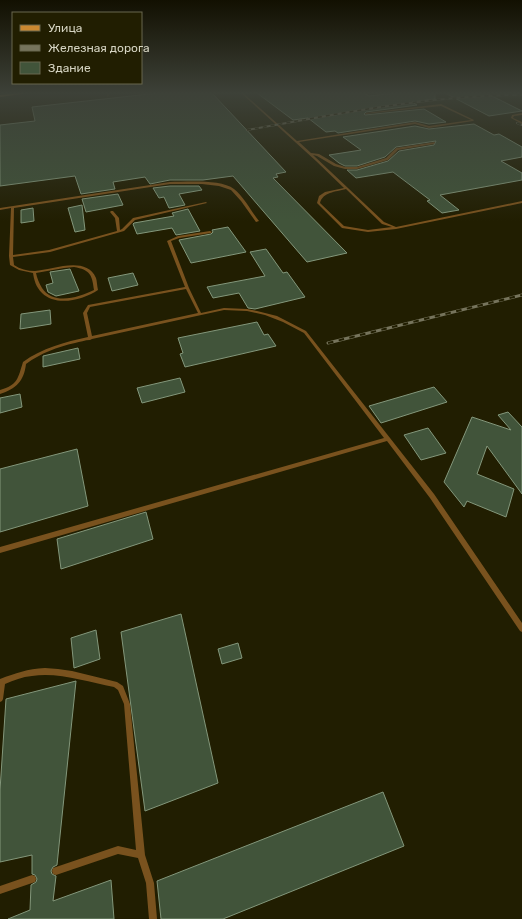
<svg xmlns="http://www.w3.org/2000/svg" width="522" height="919" viewBox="0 0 522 919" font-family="Rubik,sans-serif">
<rect width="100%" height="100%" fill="#211e01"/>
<path fill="#41543a" stroke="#83977b" d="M158 93H212L286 172 276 174 278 177 273 178 347 253 307 262 233 176 203 180H170L150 184 145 177 113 182 115 189 81 194 75 176 0 186V125L35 121 32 107Z
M257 93H364L369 96 396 93H435V99L412 102 417 105 366 112 364 114 365 115 424 109 446 122 429 124 415 121 338 133 335 131 326 132 308 118 293 120Z
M445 93H486L522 111 489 116Z
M474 124 494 135 499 134 522 147V157L501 161 522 173V180L440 195 459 210 442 213 427 201 430 200 393 172 356 178 347 170H357L388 161 399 151 434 145 436 141 396 147 385 157 357 166H345L339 163 329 155 361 150 343 137 415 126 429 129Z
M170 186H199L202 190 179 194 185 205 169 208 164 197 159 198 153 188Z
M118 194 123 205 86 212 82 199Z
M82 205 85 230 75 232 68 208Z
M33 208 34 221 21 223V210Z
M188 209 200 231 176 235 172 228 137 234 133 224 134 223 174 216 172 213Z
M228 227 246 252 191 263 179 240 211 234 213 232 212 230Z
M266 249 283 273 287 272 305 297 255 309 248 308 239 293 213 298 207 287 265 276 250 252Z
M70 269 79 291 56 296 48 292 46 285 53 283 50 272Z
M133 273 138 285 112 291 108 278Z
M50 310 51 324 20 329 21 314Z
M257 322 264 335 268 334 276 346 185 367 180 354 183 353 178 338Z
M78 348 80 359 43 367V356Z
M180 378 185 392 142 403 137 388Z
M434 387 447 402 381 423 369 406Z
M20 394 22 407 0 413V398Z
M508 412 522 427V494L487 446 477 474 514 489 506 517 467 501 464 507 444 482 472 417 511 430 498 415Z
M428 428 446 453 421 460 404 435Z
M77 449 88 506 0 532V469Z
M146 512 153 539 61 569 57 539Z
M181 614 218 783 145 811 121 632Z
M96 630 100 659 74 668 71 638Z
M238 643 242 658 222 664 218 649Z
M76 681 57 865 53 867 51 871 52 874 56 876 53 901 111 880 114 919H8L30 910 31 885 36 882 37 879 35 875 32 874V855L0 862V790L6 699Z
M383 792 404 846 223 919H161L157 881Z"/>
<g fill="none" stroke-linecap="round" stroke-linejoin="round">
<path fill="#79521e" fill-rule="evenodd" d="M108 93H110L108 97 107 96Z
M241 93H243L297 141 415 122 429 126 471 120 441 106 365 114 366 113 441 104 474 120 473 121 429 128 415 124 299 142 311 153 319 154 336 164 345 167H357L386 158 396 148 435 142 434 144 398 150 388 160 357 169H345L334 166 317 156 313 155 384 222 396 227 522 201V203L396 229 368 232 342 228 317 203 319 196 325 192 344 188 316 161ZM346 189 382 224 392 227 368 230 344 226 320 203C323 192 335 192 346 189Z
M522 113V115L514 116 513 118 522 122V124L511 118 512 115Z
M170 182C186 182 221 179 234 189 244 197 251 211 259 221L256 222 241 201 231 190 219 186 202 184H170L14 208 13 255 49 250 117 231 115 218 110 212 111 211H113L119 218 120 230 122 229 133 218 206 202 207 203 135 220 124 231 50 252 13 257 14 265C20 269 27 271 35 271 52 270 86 255 96 278 97 281 97 286 98 290 83 300 56 307 42 293 36 287 34 280 33 273L19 270 10 265 9 256 11 208 0 210V208ZM74 267C90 270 92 274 94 290 79 297 54 306 42 288 39 283 37 278 36 273L64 268Z
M210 231 212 232 211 233 179 238 171 241 189 288 201 313 224 308 247 309 257 311 277 316 306 331 434 494 522 623V632L520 631 430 498 387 441 0 553V547L384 438 304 333 283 322 265 315 247 311 224 310 92 339 90 340C85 340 80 342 75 343 57 347 41 353 26 364 24 381 16 389 0 394V390C18 385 18 378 23 362 42 348 65 342 88 337L83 313 88 305 185 287 167 241 178 236ZM186 289 198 313 92 336 87 313 90 307Z
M45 668 58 669 72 671 117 682 123 686 130 704 145 855 154 883 157 919H149L146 883 138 858 118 854 56 875 53 874 52 871 53 868 118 846 136 850 124 704 118 690 114 687C87 682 59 672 32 676 22 677 14 680 5 684L3 699 2 701 0 702V679C16 673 27 669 45 668Z
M32 875 35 876 36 879 35 882 0 894V886Z"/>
<path fill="#79521e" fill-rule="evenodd" d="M516 93H522V96Z"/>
<path fill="#cb8931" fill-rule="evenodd" d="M18 93H29L0 97V95Z"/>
<defs>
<path id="rail-far1" d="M517 123 522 125
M247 130C338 114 430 95 522 95"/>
<path id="rail" d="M328 343 522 295"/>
</defs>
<use href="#rail-far1" stroke="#76745c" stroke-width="2"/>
<use href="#rail" stroke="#76745c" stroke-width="3"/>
<use href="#rail-far1" stroke="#211e01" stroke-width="1.5" stroke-dasharray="4" stroke-linecap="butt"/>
<use href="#rail" stroke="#211e01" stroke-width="2" stroke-dasharray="5.5" stroke-linecap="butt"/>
</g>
<linearGradient id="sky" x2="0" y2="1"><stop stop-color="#121001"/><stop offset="0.42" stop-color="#3d4138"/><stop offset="1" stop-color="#3d4138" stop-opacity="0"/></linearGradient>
<rect width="522" height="221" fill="url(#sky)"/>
<rect x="12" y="12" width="130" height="72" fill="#211e01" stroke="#69674e"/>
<rect x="20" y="25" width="20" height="6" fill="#cb8931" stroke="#69674e"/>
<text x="48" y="32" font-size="12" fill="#d5d4c2">Улица</text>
<rect x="20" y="45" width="20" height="6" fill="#76745c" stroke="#69674e"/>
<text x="48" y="52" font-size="12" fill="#d5d4c2">Железная дорога</text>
<rect x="20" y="62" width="20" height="12" fill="#41543a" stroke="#69674e"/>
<text x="48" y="72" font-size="12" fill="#d5d4c2">Здание</text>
</svg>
